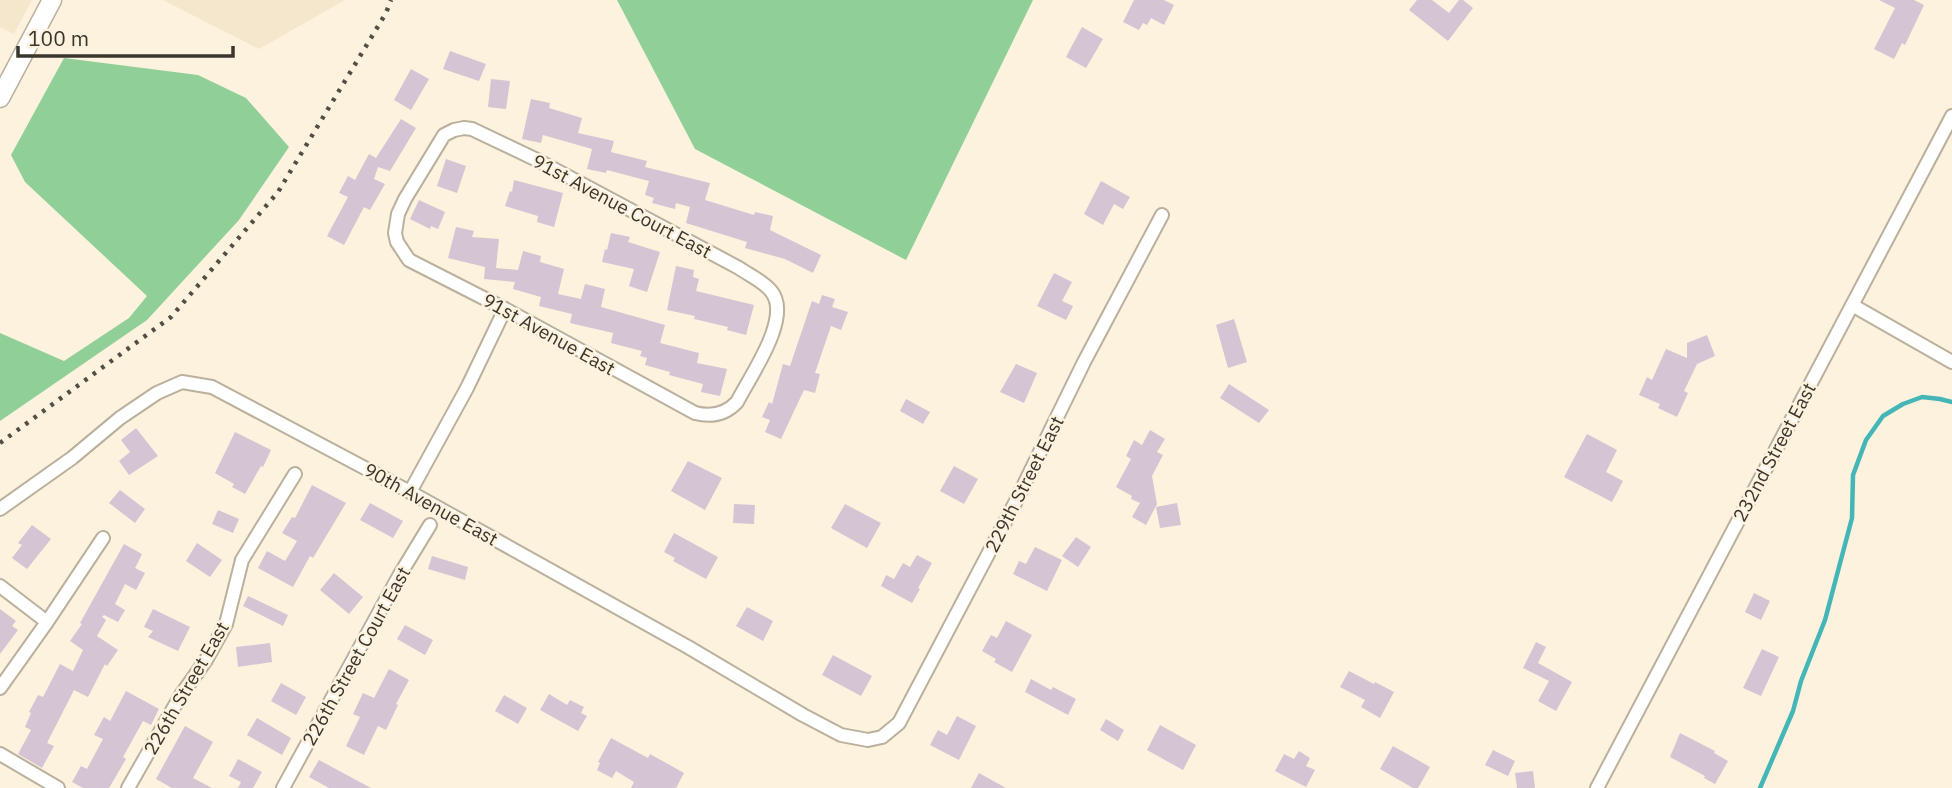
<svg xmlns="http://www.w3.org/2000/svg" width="1952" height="788" viewBox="0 0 1952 788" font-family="'IBM Plex Sans',sans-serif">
<rect width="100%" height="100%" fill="#fcf2dd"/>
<path fill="#f5e7cb" d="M0 0H32L14 34 0 27Z
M163 0H345L259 49Z"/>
<path fill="#91cf98" d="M617 0H1033L906 260 695 149Z
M64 58 198 75 246 98 289 147 239 220 147 320 0 421V333L64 361 129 318 147 296 25 182 11 155Z"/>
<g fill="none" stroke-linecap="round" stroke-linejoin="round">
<path stroke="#45b6b7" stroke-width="4.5" d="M1760 788 1793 711 1801 681 1825 620 1852 518 1853 475 1866 440 1883 416 1903 404 1922 397 1940 399 1952 402"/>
</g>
<path fill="#d5c4d4" d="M1134 0H1164L1174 5 1164 25 1151 18 1147 25 1143 23 1139 30 1123 22Z
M1417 0H1432L1449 13 1459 0H1463L1473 8 1448 41 1409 10Z
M1879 0H1914L1924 5 1905 45 1902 43 1894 59 1874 49 1895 8Z
M1082 27 1103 39 1086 68 1066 57Z
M450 51 486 64 479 81 443 69Z
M411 69 429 79 411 110 394 100Z
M491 79 510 81 506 109 488 107Z
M531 99 550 103 549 108 582 118 578 133 614 141 611 152 647 161 645 167 710 183 705 200 754 215 755 212 773 216 770 230 821 255 813 273 785 259 745 248 747 242 686 223 690 207 676 203 675 209 652 203 654 198 645 195 649 181 607 170 606 173 587 169 592 149 543 135 541 143 522 139Z
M401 119 416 128 390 171 378 167 374 179 385 184 370 210 364 207 344 245 327 236 348 197 339 193 348 176 355 180 369 154 376 158Z
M446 159 466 166 457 193 437 186Z
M514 180 563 193 554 227 537 222 538 216 505 206 510 191 512 192Z
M1101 181 1130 197 1123 209 1114 204 1103 225 1084 214Z
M419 200 445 212 438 229 431 226 430 229 410 219Z
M456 227 474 231 472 237 499 239 496 268 518 270 523 251 541 256 540 262 564 269 558 294 581 299 585 284 605 289 601 307 665 325 660 343 699 353 697 363 727 369 720 396 701 392 703 384 669 375 670 372 645 365 647 358 640 356 642 351 611 343 613 333 570 323 572 314 539 306 541 297 513 289 515 282 484 279 485 267 448 258Z
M611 233 630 237 628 242 660 252 647 292 629 286 634 269 602 262 605 249 607 250Z
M676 266 694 270 693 277 699 279 696 291 754 305 746 335 727 330 728 327 694 319 695 316 667 310Z
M1054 273 1072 282 1062 301 1073 306 1066 320 1037 306Z
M822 295 835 299 832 307 848 312 841 330 831 326 815 373 820 374 815 393 804 390 781 439 765 432 770 420 762 417 769 402 772 404 783 364 790 366 812 301 819 304Z
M1234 319 1247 362 1228 368 1216 325Z
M1707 335 1715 356 1697 364 1684 391 1688 393 1677 417 1658 408 1660 404 1639 395 1647 377 1652 380 1666 349 1687 358V343Z
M1016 364 1037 373 1024 403 1000 392Z
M1229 384 1269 410 1259 423 1220 398Z
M906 399 930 412 923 424 900 411Z
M136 428 158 456 129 475 119 461 130 452 121 440Z
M1150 430 1165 439 1157 452 1163 455 1152 476 1157 504 1146 525 1132 517 1140 503 1131 499 1132 496 1116 487 1131 459 1126 456 1134 440 1142 445Z
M235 432 271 450 263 467 261 466 245 494 232 487 234 484 215 473Z
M1587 434 1617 450 1606 472 1623 481 1612 502 1564 477Z
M688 461 722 478 705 510 671 491Z
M954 466 978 479 964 504 940 491Z
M312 485 346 503 313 558 310 556 293 587 258 568 267 551 285 561 297 541 282 533 292 517 295 518Z
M120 490 145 509 135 523 109 503Z
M370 503 403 521 393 538 360 520Z
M1177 503 1181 525 1160 528 1156 507Z
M734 504 755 505 754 524 733 523Z
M845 504 881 523 867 548 831 528Z
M218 510 239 519 233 533 212 524Z
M32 525 51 539 27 569 12 558 22 545 18 543Z
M674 533 718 557 706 579 673 561 675 558 664 552Z
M1076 537 1091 547 1078 567 1062 556Z
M197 543 222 560 210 577 186 561Z
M124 544 142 554 135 568 145 573 136 590 125 584 115 604 125 610 118 622 104 615 102 617 106 620 97 636 118 650 107 666 105 664 88 697 74 690 47 743 54 746 42 768 18 754 31 730 25 727 31 713 29 712 38 695 43 697 60 664 73 671 83 650 70 641 82 624 80 623Z
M1035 547 1062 560 1047 591 1013 574 1019 561 1026 564Z
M917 555 932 563 918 588 920 589 912 603 881 586 886 575 894 579 903 563 910 567Z
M432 556 468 567 465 580 428 569Z
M334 573 363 597 349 614 320 590Z
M1754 593 1770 601 1761 620 1745 612Z
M248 596 288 615 283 626 243 606Z
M747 607 773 621 763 641 736 626Z
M0 609 16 621 12 626 18 630 0 654Z
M153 609 190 627 178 651 148 637 153 631 144 627Z
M1006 621 1032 635 1012 672 994 662 996 659 982 651 991 635 997 638Z
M405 625 433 640 425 655 397 639Z
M1536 642 1546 647 1538 663 1572 682 1556 711 1538 701 1549 681 1523 668Z
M270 643 272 662 238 667 236 647Z
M1762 649 1779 657 1761 696 1743 688Z
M833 655 872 676 861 696 822 675Z
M389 669 409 680 396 704 398 705 386 730 378 726 364 755 346 746 360 717 353 714 363 693 374 698Z
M1349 671 1374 684 1375 682 1394 692 1380 718 1361 707 1365 700 1340 687Z
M1031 679 1051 690 1053 687 1076 699 1068 715 1025 692Z
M281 683 306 697 296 715 271 701Z
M126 691 159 709 151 725 143 721 123 757 126 759 109 788H83L72 782 81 766 87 769 103 739 94 735 104 717 110 721Z
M549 694 567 705 570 700 584 707 581 713 587 716 578 731 540 710Z
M504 695 527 708 518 724 495 711Z
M957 716 976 726 959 760 930 745 938 730 947 735Z
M257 718 291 738 282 755 247 735Z
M1106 719 1124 730 1118 741 1100 730Z
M1160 725 1196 745 1183 770 1147 750Z
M185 726 213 742 193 778 212 788H172L156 779Z
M1680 733 1715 751 1714 753 1728 761 1715 784 1704 778 1705 776 1670 757Z
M611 738 648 758 650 754 684 773 676 788H631L634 782 616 771 612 778 597 770 600 763 598 762Z
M1393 746 1430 767 1418 788H1413L1380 769Z
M1493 750 1515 761 1508 776 1485 765Z
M1299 751 1310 758 1306 766 1315 770 1306 787 1275 771 1284 754 1294 759Z
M238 759 262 772 253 788H238L241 782 229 776Z
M319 760 371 788H329L309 777Z
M1533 771 1535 788H1517L1515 773Z
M979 773 1006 788H971Z"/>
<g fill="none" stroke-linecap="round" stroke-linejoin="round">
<defs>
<path id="minor" d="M464 128 472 129 537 160 739 268C749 275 763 281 771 291 793 317 750 376 737 402 726 414 711 417 695 413L505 309 409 260 397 242 395 233 398 214 405 199 444 135 454 130Z
M1852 305 1952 362
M410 492 467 388 505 309
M0 509 72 458 120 418 157 393 182 382 212 387 410 492 532 560 688 647 803 715 841 735 868 740 882 737 899 723 1014 505 1084 362 1162 215
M0 586 47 622
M0 688 47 622 103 538
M0 754 58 788
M128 788 181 695 206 660 226 624 242 560 295 474
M283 788 399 576 430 525
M1597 788 1952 116"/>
<path id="secondary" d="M0 98 52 0"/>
</defs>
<use href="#minor" stroke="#bab09c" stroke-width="16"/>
<use href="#secondary" stroke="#bab09c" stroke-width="21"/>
<use href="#minor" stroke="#fff" stroke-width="12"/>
<use href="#secondary" stroke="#fff" stroke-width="18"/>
<path stroke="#534e45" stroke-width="4.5" stroke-dasharray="3.5 7" stroke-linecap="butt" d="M0 443 171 317 278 192 386 13 391 0"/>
</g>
<g text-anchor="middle" stroke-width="5" stroke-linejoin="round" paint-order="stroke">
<g font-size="19" fill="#3a362e" stroke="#fcf2dd">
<text transform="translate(622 206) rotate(28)" y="7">91st Avenue Court East</text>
<text transform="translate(549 334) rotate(29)" y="7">91st Avenue East</text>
<text transform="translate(1774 452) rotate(-62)" y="7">232nd Street East</text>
<text transform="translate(1024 484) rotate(-63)" y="7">229th Street East</text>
<text transform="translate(431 504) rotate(29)" y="7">90th Avenue East</text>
<text transform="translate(356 656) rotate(-61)" y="7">226th Street Court East</text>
<text transform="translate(186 688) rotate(-60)" y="7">226th Street East</text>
</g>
</g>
<path d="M18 46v10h215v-10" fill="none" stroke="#3a362e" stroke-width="3.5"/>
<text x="28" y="46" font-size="21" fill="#3a362e" stroke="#fcf2dd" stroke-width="5" paint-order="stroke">100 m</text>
</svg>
